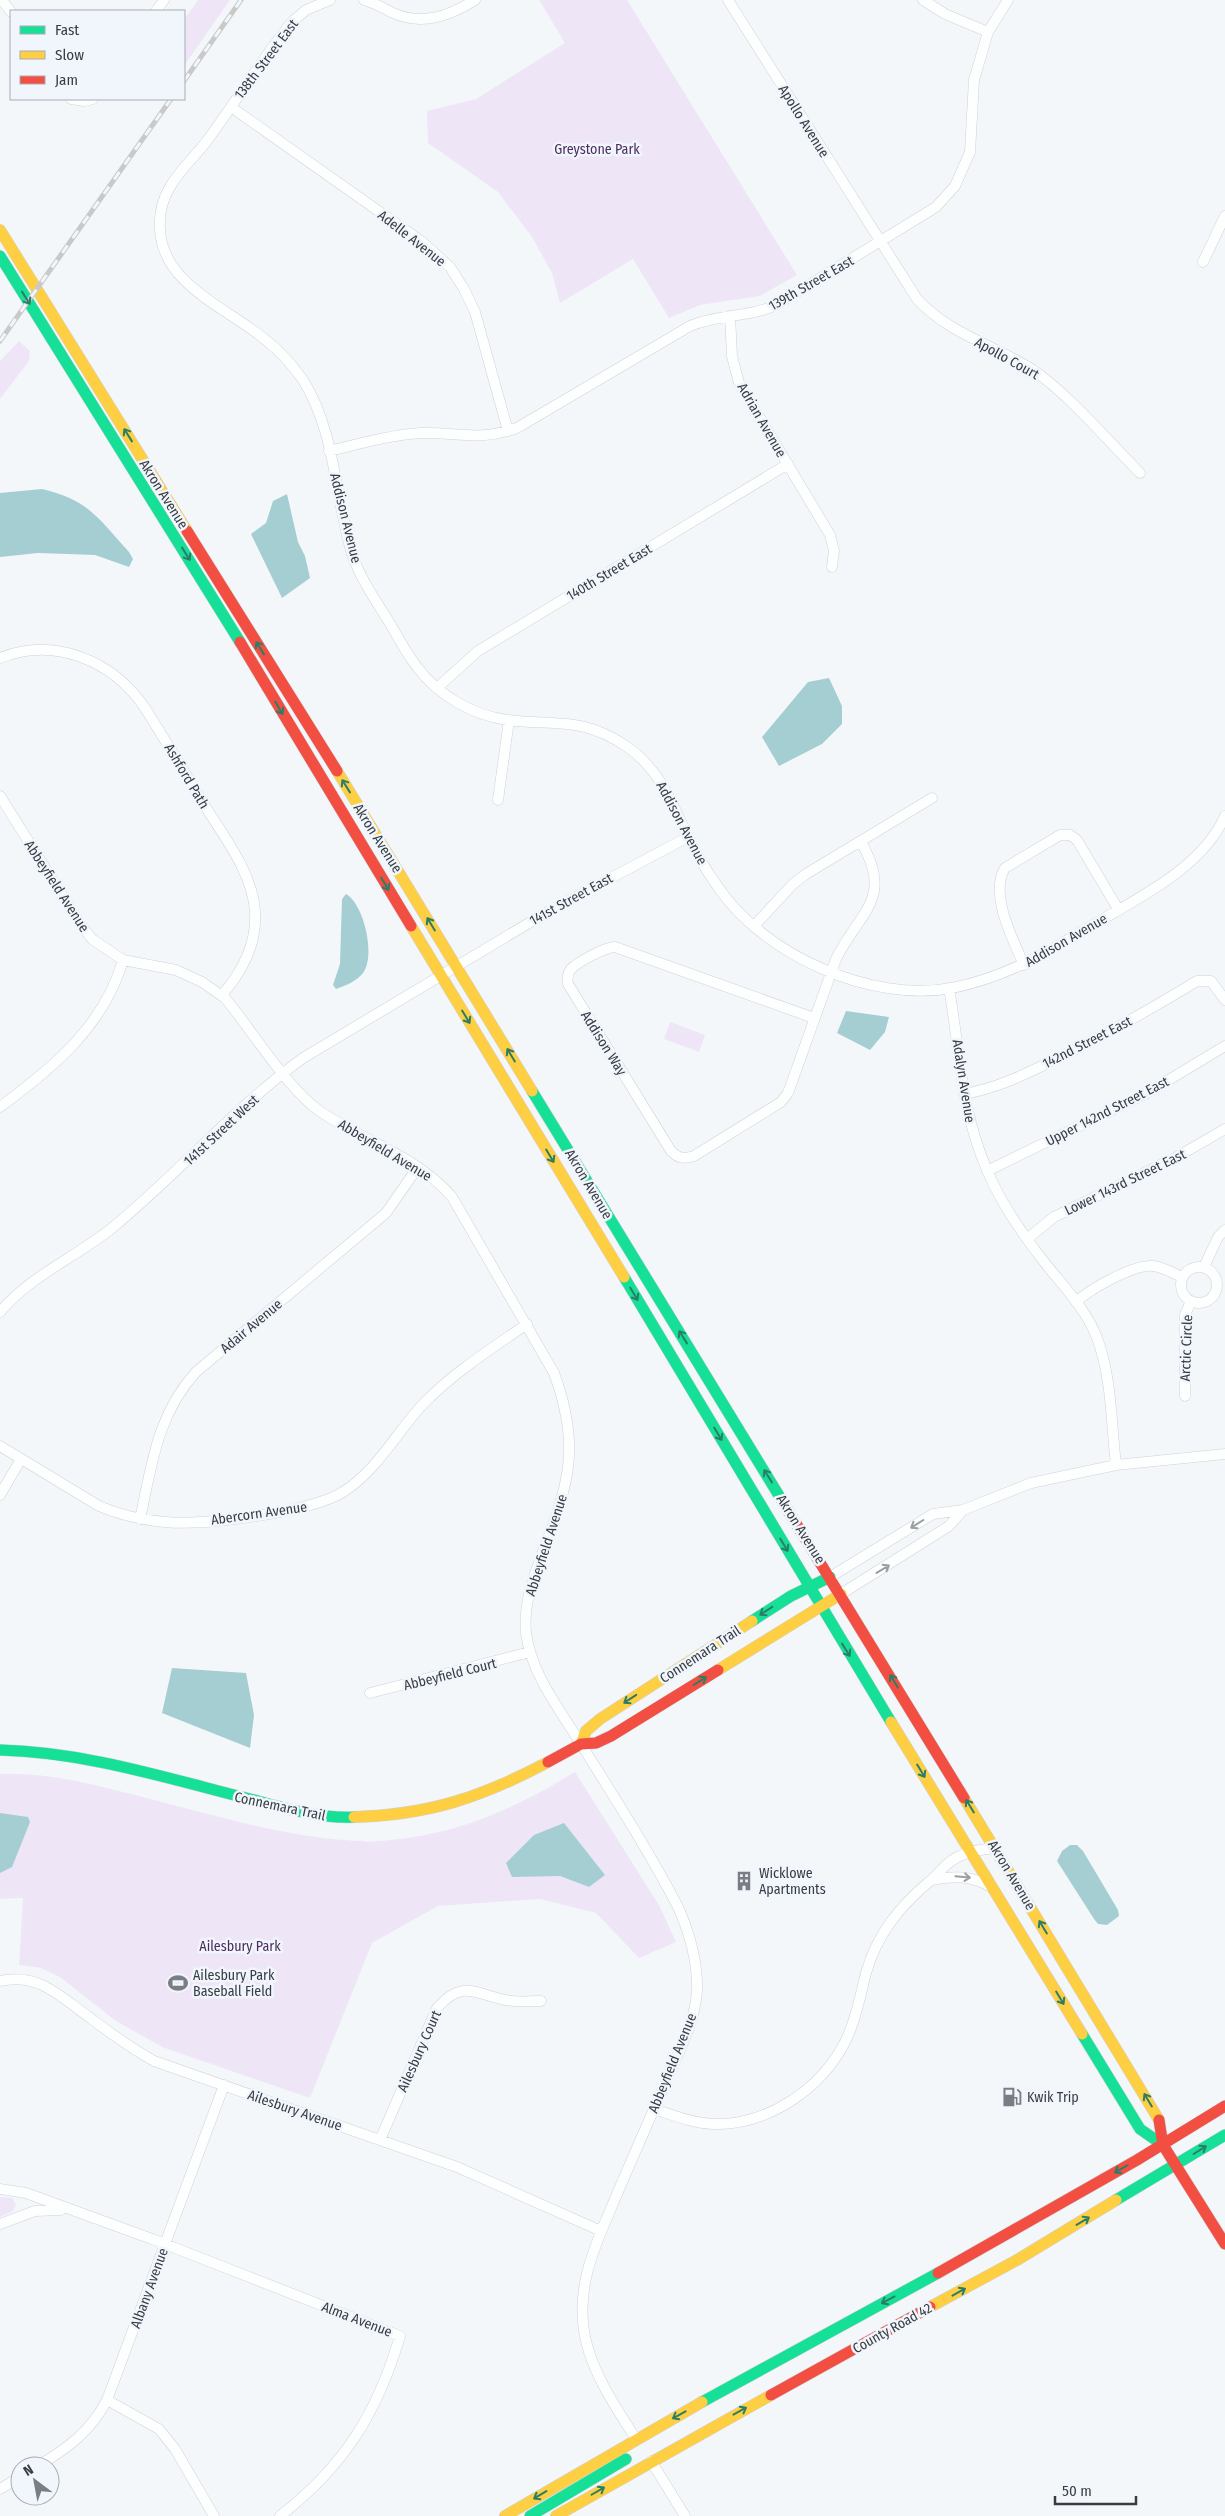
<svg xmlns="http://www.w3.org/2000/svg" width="1225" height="2516" viewBox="0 0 1225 2516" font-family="'Fira Sans Condensed',sans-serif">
<rect width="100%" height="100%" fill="#f4f7fa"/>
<path fill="#eee6f7" d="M198 0H230L184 66V20Z
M539 0H627L797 275 760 296 700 305 669 318 633 259 560 303 552 273 532 237 498 192 428 143 427 111 476 99 565 43Z
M19 341 30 351 29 361 0 399V361Z
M670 1022 705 1035 699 1052 664 1039Z
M575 1772 659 1905 676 1942 639 1958 596 1913 540 1899 438 1906 372 1943 310 2098 162 2047 116 2021 60 1977 41 1968 19 1965 23 1898 0 1899V1774C45 1772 88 1783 131 1794 208 1813 286 1839 365 1841L364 1842C449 1838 503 1815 575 1772Z
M0 2197 12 2198 16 2205 13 2211 0 2217Z"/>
<path fill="#a5ced3" d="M42 489C89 500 98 518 129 552L133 559 129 567 95 555 38 553 0 557V493Z
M287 494 298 542 305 556 310 578 282 598 251 534 266 523 273 501Z
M829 678 842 706V724L822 744 779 766 762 737 808 682Z
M346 894C364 904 376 956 363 973 357 981 345 986 336 989L333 985 340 964 342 899Z
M846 1011 889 1017 885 1032 870 1050 837 1033Z
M172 1668 246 1673 254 1715 250 1748 162 1713Z
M0 1813 28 1817 30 1822 12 1867 0 1873Z
M564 1823 605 1875 589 1887 560 1876 512 1877 506 1863 534 1835Z
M1070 1845H1077L1083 1851 1118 1910 1119 1916 1107 1925 1098 1924 1094 1919 1057 1861 1062 1851Z"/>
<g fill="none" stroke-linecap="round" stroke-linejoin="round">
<defs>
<path id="street" d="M2 0 11 12
M330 0 306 10 292 22C262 59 237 100 209 138 197 155 180 169 170 187 162 200 159 215 160 230 163 286 230 309 267 341 281 352 293 366 303 380 335 431 335 495 351 551 359 577 375 599 389 622 398 637 406 653 417 667 438 695 472 715 507 720 555 726 582 716 626 746 658 768 671 799 686 833 694 851 706 870 718 887 764 955 871 1003 952 988 997 979 1036 960 1074 936 1124 905 1201 872 1225 816
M364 0C375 3 383 8 393 13 423 26 449 16 475 0
M728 0 917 299C950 335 996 345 1036 372 1071 397 1109 442 1140 473
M923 0 945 14 988 32
M156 11 164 0
M71 99 84 101 93 99
M231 107 421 241 450 267 464 289 475 312 508 431
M1203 262 1225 216
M730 316 732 356 739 383 830 535 834 551 832 567
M329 451C359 444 390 435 421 433 459 432 477 442 517 428L690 326C718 314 748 318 776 305L936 207 955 186 970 152 974 80 988 32 1008 0
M0 658C55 636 113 661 145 708 165 740 185 773 205 806 225 838 253 874 255 912 257 944 242 972 222 995
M437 688 478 651 788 464
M0 796 79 922 92 939 123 960 176 970 202 982 225 998C252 1030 288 1090 321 1112 364 1141 418 1157 452 1197L554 1373C580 1444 570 1481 544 1549 534 1576 523 1603 526 1633 532 1676 559 1708 581 1744 614 1797 649 1851 678 1907 690 1934 698 1961 697 1991 695 2023 677 2055 665 2084 646 2127 627 2170 609 2213 591 2254 575 2295 586 2341 594 2376 617 2409 636 2439
M498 800 509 720
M755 925 793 884 806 874 932 798
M1024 965C1013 940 989 894 1005 868L1060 835H1070L1077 840 1118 909
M949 988C960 1051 961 1111 987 1170 1001 1204 1022 1234 1045 1263 1063 1286 1087 1310 1097 1338 1112 1378 1111 1423 1116 1465
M814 1018 615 947C605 947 578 962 571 969 567 974 567 979 568 984L671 1151C679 1159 684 1159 694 1156L781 1102 788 1093 836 959C860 911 894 899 861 842
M964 1094C998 1088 1026 1074 1056 1059 1105 1035 1151 1009 1197 981H1211L1225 1000
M0 1107C54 1067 104 1026 123 960
M987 1171 1147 1093 1225 1046
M1027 1239 1054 1217 1175 1158 1225 1129
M1181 1285a18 18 0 1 1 36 0a18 18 0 1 1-36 0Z
M1204 1267 1218 1237 1225 1230
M1076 1302C1090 1289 1134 1264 1153 1266 1163 1267 1173 1273 1182 1277
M0 1312C30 1276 76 1257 112 1228 178 1174 234 1108 303 1058L549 911 688 837
M1185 1396V1315L1191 1301
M0 1446 99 1506C120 1515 142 1520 165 1522 204 1526 311 1512 343 1492 378 1470 397 1431 425 1402 456 1371 491 1349 527 1324
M0 1495 21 1459
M140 1519C152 1464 157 1415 196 1372L386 1213 418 1167
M830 1577 933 1514 963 1510 1031 1483 1116 1465 1225 1454
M841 1594 949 1526 963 1510
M370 1693 530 1652
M932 1880C954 1876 971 1875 991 1887
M0 1981C38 1972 61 1997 89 2017 110 2033 131 2048 154 2061L457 2167 601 2231
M654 2109C673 2115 692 2123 713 2124 767 2126 821 2089 845 2042 856 2020 860 1996 866 1973 877 1934 900 1906 930 1881 936 1876 941 1870 946 1865 961 1852 977 1850 995 1848
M380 2140 437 2008C461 1981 472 1992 501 1999 513 2003 528 2001 541 2001
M0 2189 26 2193 152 2239 400 2336C377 2414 344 2466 280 2516
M0 2224 35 2211 61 2210
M107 2400 159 2429 175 2449 214 2516
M651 2461 685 2516
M38 2466C68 2448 91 2431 107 2400L224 2085
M0 2489 20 2477"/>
<path id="fast" d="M0 256 240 642
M532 1091 789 1512
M624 1277 891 1722
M752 1621 791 1596 830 1577
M0 1750C82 1752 160 1776 238 1796 276 1805 315 1819 354 1817
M1082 2034 1140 2129 1163 2145
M1116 2200 1225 2135
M702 2402 938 2273
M530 2516 626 2459"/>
<path id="slow" d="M0 230 187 531
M337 771 532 1091
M411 926 624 1277
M718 1670 841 1594
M891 1722 1082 2034
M581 1744 586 1731 600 1719 752 1621
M964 1798 1159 2120
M354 1817C429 1815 482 1797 548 1762
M930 2307 1017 2260 1116 2200
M505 2516 702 2402
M556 2516 771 2395"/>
<path id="jam" d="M187 531 337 771
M240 642 411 926
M789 1512 964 1798
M548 1762 581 1744 596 1743 611 1736 718 1670
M1159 2120 1163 2145 1225 2244
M938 2273 1137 2160 1225 2106
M771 2395 930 2307"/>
</defs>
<use href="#street" stroke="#ced2d7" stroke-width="11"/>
<use href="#fast" stroke="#ced2d7" stroke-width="12"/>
<use href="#slow" stroke="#ced2d7" stroke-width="12"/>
<use href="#jam" stroke="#ced2d7" stroke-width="12"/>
<use href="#street" stroke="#fdfefe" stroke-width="10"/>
<use href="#fast" stroke="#16e098" stroke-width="11"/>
<use href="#slow" stroke="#ffcf43" stroke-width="11"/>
<use href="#jam" stroke="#f24e42" stroke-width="11"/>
<defs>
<path id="rail" d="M184 81 241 0
M0 341 171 99"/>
</defs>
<use href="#rail" stroke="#c9c9ca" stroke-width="5"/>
<use href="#rail" stroke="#f1f6fd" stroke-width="3" stroke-dasharray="9" stroke-linecap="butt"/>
</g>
<defs><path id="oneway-shaft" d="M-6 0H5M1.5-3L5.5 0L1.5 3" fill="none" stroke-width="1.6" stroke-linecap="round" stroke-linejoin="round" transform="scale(1.25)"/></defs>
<g stroke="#2a7e66">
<use href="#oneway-shaft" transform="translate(26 298) rotate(58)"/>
<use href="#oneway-shaft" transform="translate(128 435) rotate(-122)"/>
<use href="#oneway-shaft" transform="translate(186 554) rotate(58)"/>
<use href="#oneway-shaft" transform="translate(260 648) rotate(-122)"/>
<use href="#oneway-shaft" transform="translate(279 708) rotate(60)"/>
<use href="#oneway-shaft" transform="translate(346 786) rotate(-122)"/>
<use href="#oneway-shaft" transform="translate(385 884) rotate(59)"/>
<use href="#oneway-shaft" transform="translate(431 924) rotate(-121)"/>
<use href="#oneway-shaft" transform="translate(466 1017) rotate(59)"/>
<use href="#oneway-shaft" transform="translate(511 1055) rotate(-121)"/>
<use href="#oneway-shaft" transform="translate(550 1156) rotate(59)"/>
<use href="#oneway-shaft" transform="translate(634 1294) rotate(59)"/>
<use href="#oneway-shaft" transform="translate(683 1337) rotate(-122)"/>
<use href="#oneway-shaft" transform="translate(718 1434) rotate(59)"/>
<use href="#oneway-shaft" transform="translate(768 1476) rotate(-122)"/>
<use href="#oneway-shaft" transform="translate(784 1545) rotate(59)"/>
<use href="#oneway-shaft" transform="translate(766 1611) rotate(147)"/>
<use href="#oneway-shaft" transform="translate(846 1650) rotate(58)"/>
<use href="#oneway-shaft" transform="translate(700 1681) rotate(-32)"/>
<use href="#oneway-shaft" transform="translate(894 1681) rotate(-121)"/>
<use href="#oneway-shaft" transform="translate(630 1699) rotate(147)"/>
<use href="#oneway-shaft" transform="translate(921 1771) rotate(59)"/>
<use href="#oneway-shaft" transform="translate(970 1806) rotate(-121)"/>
<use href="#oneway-shaft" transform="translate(1043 1927) rotate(-121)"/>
<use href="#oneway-shaft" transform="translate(1060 1998) rotate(59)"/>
<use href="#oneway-shaft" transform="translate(1148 2100) rotate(-121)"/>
<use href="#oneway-shaft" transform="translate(1200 2150) rotate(-32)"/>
<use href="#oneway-shaft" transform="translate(1121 2169) rotate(150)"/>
<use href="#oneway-shaft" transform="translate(1083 2221) rotate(-31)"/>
<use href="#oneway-shaft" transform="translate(959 2292) rotate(-29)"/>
<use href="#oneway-shaft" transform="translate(888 2300) rotate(152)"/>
<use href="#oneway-shaft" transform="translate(740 2411) rotate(-29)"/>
<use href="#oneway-shaft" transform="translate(679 2415) rotate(151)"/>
<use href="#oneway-shaft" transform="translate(598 2491) rotate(-30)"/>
<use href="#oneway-shaft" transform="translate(540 2495) rotate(149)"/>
</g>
<g stroke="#9a9ea1">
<use href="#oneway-shaft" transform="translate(917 1524) rotate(148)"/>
<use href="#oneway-shaft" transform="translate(883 1569) rotate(-31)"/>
<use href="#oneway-shaft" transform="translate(963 1877) rotate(5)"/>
</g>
<defs>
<symbol id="building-bare" viewBox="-9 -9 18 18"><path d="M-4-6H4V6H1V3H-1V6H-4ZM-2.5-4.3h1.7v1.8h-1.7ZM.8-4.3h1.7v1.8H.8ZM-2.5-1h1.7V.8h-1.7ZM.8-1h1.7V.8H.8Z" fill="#7a7e84" stroke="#f1f6fd" stroke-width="2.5" paint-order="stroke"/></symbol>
<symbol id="stadium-bare" viewBox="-9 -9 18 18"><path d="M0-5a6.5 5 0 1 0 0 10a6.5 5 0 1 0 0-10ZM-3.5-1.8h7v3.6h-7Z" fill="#7a7e84" stroke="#f1f6fd" stroke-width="2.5" paint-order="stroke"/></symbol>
<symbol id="fuel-bare" viewBox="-9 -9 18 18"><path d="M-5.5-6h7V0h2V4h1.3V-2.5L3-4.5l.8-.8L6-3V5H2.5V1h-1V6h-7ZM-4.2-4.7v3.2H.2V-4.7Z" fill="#7a7e84" stroke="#f1f6fd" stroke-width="2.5" paint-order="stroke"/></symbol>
</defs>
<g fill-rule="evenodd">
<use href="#building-bare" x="730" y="1867" width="28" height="28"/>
<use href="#stadium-bare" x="164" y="1969" width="28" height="28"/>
<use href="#fuel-bare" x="998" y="2083" width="28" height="28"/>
</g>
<g text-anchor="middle" stroke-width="5" stroke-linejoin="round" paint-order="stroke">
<g font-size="14" fill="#383d44" stroke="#f1f6fd">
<text transform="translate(266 59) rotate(-53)" y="5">138th Street East</text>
<text transform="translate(804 121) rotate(58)" y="5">Apollo Avenue</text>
<text transform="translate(412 238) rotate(38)" y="5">Adelle Avenue</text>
<text transform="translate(811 283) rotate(-30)" y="5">139th Street East</text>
<text transform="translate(1007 358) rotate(29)" y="5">Apollo Court</text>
<text transform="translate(762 420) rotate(60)" y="5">Adrian Avenue</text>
<text transform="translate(164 494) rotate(58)" y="5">Akron Avenue</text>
<text transform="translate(346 518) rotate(76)" y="5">Addison Avenue</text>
<text transform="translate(609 572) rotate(-31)" y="5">140th Street East</text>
<text transform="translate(187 776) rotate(59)" y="5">Ashford Path</text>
<text transform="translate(682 823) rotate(62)" y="5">Addison Avenue</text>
<text transform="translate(378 838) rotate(58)" y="5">Akron Avenue</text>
<text transform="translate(57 886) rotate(57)" y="5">Abbeyfield Avenue</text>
<text transform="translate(571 899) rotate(-29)" y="5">141st Street East</text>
<text transform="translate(1066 940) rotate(-30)" y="5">Addison Avenue</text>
<text transform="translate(1087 1042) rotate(-27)" y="5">142nd Street East</text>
<text transform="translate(604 1043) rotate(58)" y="5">Addison Way</text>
<text transform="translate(964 1081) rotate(81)" y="5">Adalyn Avenue</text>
<text transform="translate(1107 1111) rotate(-27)" y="5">Upper 142nd Street East</text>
<text transform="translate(221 1130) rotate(-43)" y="5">141st Street West</text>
<text transform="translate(385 1150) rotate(31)" y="5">Abbeyfield Avenue</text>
<text transform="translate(1125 1182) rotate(-26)" y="5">Lower 143rd Street East</text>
<text transform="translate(589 1184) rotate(59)" y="5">Akron Avenue</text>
<text transform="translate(251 1326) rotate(-40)" y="5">Adair Avenue</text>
<text transform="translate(1186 1348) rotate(-88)" y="5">Arctic Circle</text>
<text transform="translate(259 1513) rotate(-8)" y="5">Abercorn Avenue</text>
<text transform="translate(801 1529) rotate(58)" y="5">Akron Avenue</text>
<text transform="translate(546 1545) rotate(-72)" y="5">Abbeyfield Avenue</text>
<text transform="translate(700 1654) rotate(-33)" y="5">Connemara Trail</text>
<text transform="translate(450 1674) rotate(-14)" y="5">Abbeyfield Court</text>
<text transform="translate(280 1806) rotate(12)" y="5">Connemara Trail</text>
<text transform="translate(1012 1875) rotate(59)" y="5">Akron Avenue</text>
<text transform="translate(419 2051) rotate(-66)" y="5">Ailesbury Court</text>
<text transform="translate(672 2063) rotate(-68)" y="5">Abbeyfield Avenue</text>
<text transform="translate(295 2110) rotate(19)" y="5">Ailesbury Avenue</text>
<text transform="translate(149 2288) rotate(-70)" y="5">Albany Avenue</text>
<text transform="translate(357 2319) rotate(21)" y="5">Alma Avenue</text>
<text transform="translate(892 2328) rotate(-29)" y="5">County Road 42</text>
</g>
<g font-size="14" fill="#4d2c5e" stroke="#f1f6fd">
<text x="597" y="154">Greystone Park</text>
<text x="240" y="1951">Ailesbury Park</text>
</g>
<g font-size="14" fill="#383d44" stroke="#f1f6fd" text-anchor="start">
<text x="759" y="1878">Wicklowe<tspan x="759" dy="16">Apartments</tspan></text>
<text x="193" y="1980">Ailesbury Park<tspan x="193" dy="16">Baseball Field</tspan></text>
<text x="1027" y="2102">Kwik Trip</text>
</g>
</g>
<rect x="10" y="10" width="175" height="90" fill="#f1f6fd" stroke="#a7acb3"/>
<rect x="20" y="26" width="25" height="8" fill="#16e098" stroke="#a7acb3"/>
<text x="55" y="35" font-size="15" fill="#383d44">Fast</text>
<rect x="20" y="51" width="25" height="8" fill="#ffcf43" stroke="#a7acb3"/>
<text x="55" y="60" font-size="15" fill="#383d44">Slow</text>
<rect x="20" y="76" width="25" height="8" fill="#f24e42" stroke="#a7acb3"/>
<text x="55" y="85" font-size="15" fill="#383d44">Jam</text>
<g transform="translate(35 2481) rotate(328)"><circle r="24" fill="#f1f6fd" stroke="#a7acb3"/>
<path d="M0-4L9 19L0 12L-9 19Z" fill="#7a7e84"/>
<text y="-8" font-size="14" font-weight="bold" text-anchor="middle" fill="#383d44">N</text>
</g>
<path d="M1055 2496v8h81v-8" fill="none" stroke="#383d44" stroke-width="2.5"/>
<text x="1062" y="2496" font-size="15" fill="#383d44" stroke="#f1f6fd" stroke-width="4" paint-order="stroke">50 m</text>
</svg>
